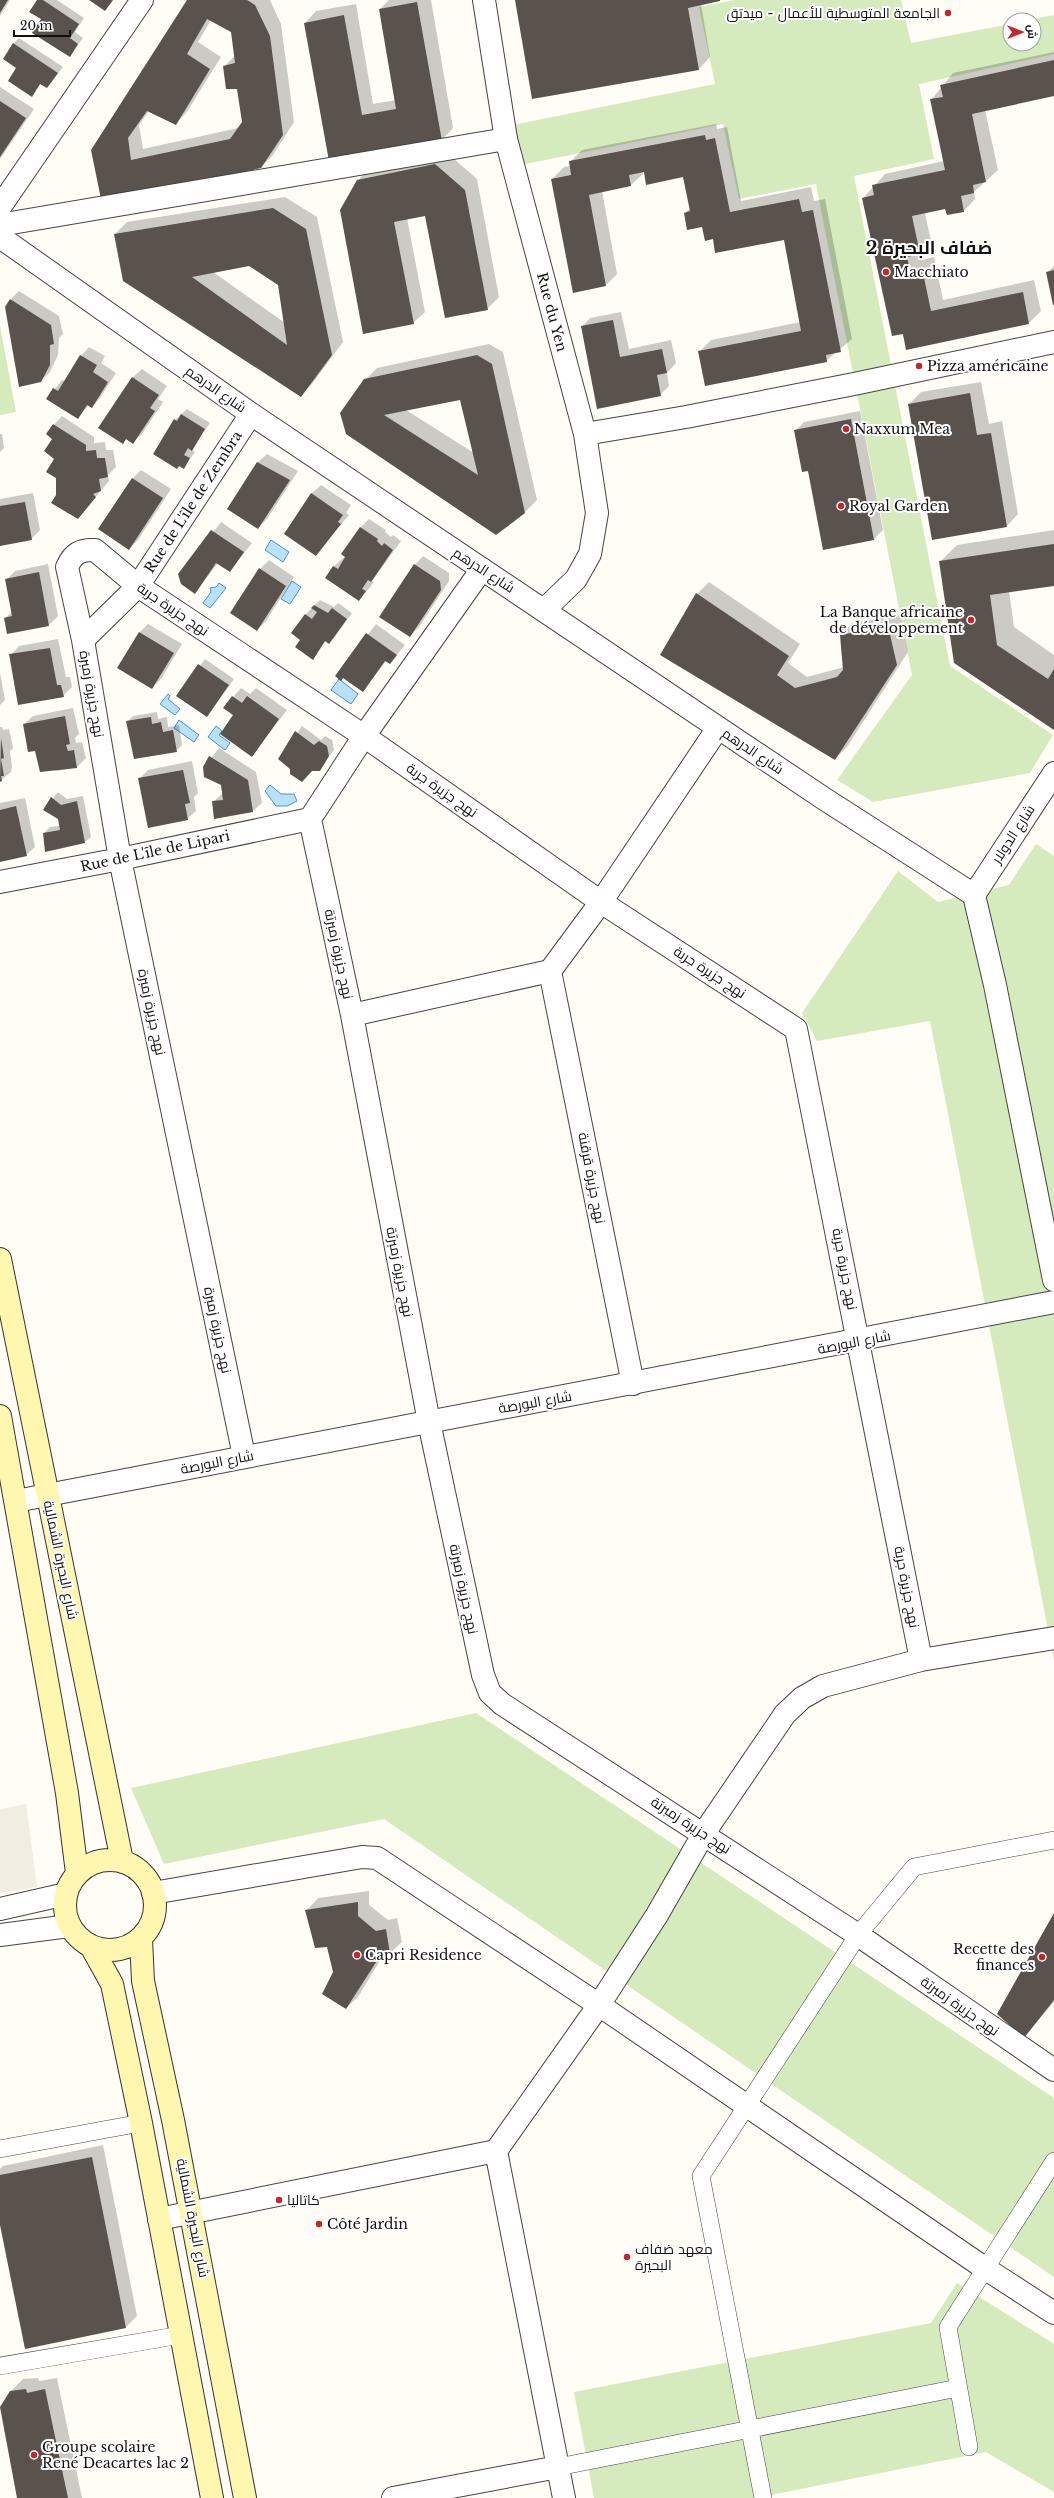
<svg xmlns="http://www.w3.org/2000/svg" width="1054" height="2498" viewBox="0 0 1054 2498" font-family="'Libre Baskerville',Cairo,serif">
<rect width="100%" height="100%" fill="#fffdf5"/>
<path fill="#d5ebbd" d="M735 0H901L911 43 1010 24V44H1034V20H1028L1054 15V54L919 84 934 159 854 176 950 666 1053 735 1030 773 873 802 837 780 912 675 816 184 739 199 723 124 516 166 508 126 715 84 699 7Z
M0 326 16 412 0 415Z
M1036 844 1054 856V1661L930 1021 817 1041 802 1013 898 871 938 902 1009 885Z
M476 1713 1054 2098V2277L384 1819 164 1864 131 1788Z
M957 2283 1054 2344V2492L986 2452 756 2498H594L574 2392 931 2323Z"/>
<path fill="#f1ede2" d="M26 1804 37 1887 0 1893V1809Z"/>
<path fill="#b9e0f7" stroke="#3f96cf" d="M271 540 289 552 283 562 265 550Z
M292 581 301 587 290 604 281 599Z
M219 583 226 588 210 608 203 603 211 592 210 588 216 587Z
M339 679 358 694 351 704 331 690Z
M168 694 170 696 168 699 180 709 175 715 160 704Z
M179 720 199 735 194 742 174 728Z
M216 726 222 731 219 735 230 743 225 750 208 737Z
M270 785 281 794H294L297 801 287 806H276L265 791Z"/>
<path fill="#0003" fill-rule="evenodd" d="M0 0H10L0 16Z
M38 0H57L84 18 75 32 83 38 70 56 42 19Z
M188 0H270L281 24 294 122 273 155 261 167 103 203 92 150ZM211 20 232 31 235 55 224 67 237 88 243 122 238 128 143 149 139 125 149 111 175 124 187 112 221 57 198 42Z
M389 0H431L453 128 442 140 329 160 305 23 316 11 356 4 373 104 396 100 380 9Z
M516 0H716L701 4 710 57 699 69Z
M19 38 63 67 47 87 41 83 31 96 18 68 13 44Z
M1054 52V95L985 110 998 170 974 192 975 199 964 211 946 208 925 213 931 241 920 252 922 260 934 257 943 300 1034 280 1041 311 1029 323 907 349 863 198 885 174 944 161 931 100 953 73Z
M0 87 34 109 0 159Z
M716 124 717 129 727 127 741 201 811 187 814 201 825 199 852 339 826 361 700 351 711 340 801 322 785 239 713 238 703 226 685 213 690 208 684 176 642 171 643 174 631 185 602 191 617 274 606 285 552 179 564 167 571 166 570 162 582 150Z
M447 153 477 179 499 297 487 309 426 215 407 218 425 312 413 323 358 180 370 168Z
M285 197 317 217 343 342 312 384 300 396 115 234 127 222ZM249 265 279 285 285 323 213 272Z
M1054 266V303L1047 273Z
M19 291 59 316 63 334 59 338 58 355 50 372 41 381 11 299Z
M621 312 629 349 671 340 676 363 667 373 669 386 660 395 582 327 590 318Z
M489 344 503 352 537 500 525 512 347 433 365 380 377 368ZM461 399 474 453 406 410Z
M89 347 105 356 101 363 116 373 100 398 92 407 89 405 78 418 47 399 62 380 65 381 81 356Z
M142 369 167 386 158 399 163 402 142 434 133 442 127 438 123 443 100 427 133 377Z
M981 382 989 424 1002 421 1018 514 1007 526 909 404 921 392Z
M187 409 210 423 191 450 195 452 184 467 175 420Z
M860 411 883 530 874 539 808 469 795 431 804 422Z
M62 416 94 437V443L105 442 106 450H113L116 467 108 475 109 481 78 518 57 495 54 425Z
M0 434H2L4 448 0 452Z
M267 454 298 471 267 519 258 528 228 508 258 462Z
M141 470 171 489 138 540 129 549 99 529 133 478Z
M321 485 351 505 346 513 349 515 316 554 285 534 312 493Z
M33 493 40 530 31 539 0 545V499Z
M369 519 386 530 385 532 391 537 393 535 401 541 372 581 374 582 367 591 359 600 326 578 334 566 343 558 345 559 360 528Z
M221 522 252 543 230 571 218 563 195 593 179 575Z
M1054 530V585L1009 591 1014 627 1054 655V729L940 562 957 545Z
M423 556 449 573V581L419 627 410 636 415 565Z
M269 560 294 577 266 621 257 630 260 569Z
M48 564 58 616 49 625 8 633 5 618 12 612 6 580 15 571Z
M709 582 800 644 788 663 807 677 844 667 841 635 852 623 900 615 908 652 847 747 835 759 697 594Z
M320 600 334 607 338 603 352 613 335 637 329 643 326 641 312 658 301 639 305 615Z
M148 624 182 644 161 679 152 688 139 633Z
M376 624 405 645 390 663 386 661 363 691 343 677 336 676Z
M58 639 66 677H70L72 687 63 696 11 655 19 646Z
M205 659 234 679 207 716 178 696Z
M0 673 5 700 0 705Z
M241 688 250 694 256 688 287 710 252 756 235 715 233 697Z
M73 708 79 734 75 738 76 743 82 742 86 758 77 767 57 771 36 750 24 724 33 716Z
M157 712 158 719 167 717 168 727 179 725 182 745 176 751 127 722 133 716Z
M302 726 321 740 325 736 332 740 334 750 319 770 291 768 279 759Z
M0 727H2L3 730 9 729 13 748 10 751 12 766 11 772 0 781Z
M219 748 256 772 262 803 253 811 213 802 223 793 222 784 204 767Z
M192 761 198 793 194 797 196 811 187 819 139 779 148 770Z
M58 792 67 799 83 796 91 837 85 842 44 833 50 827 60 826 59 819 44 810Z
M25 798 35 847 26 855 0 861V803Z
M369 1891V1905L388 1920 397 1918 402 1942 390 1953 384 1954 358 1997 346 2008 334 1973 328 1946 307 1910 318 1898Z
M1054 1915V2002L1024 2037Z
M103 2145 137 2316 126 2327 0 2220V2169L3 2166Z
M38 2378 39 2381 57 2378 82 2498H18L11 2391 23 2379Z"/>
<path fill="#5a524d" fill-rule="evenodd" d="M0 0H8L0 13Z
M37 0H43L79 24 70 38 78 44 70 57 32 33 41 19 29 12Z
M89 0H113L105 11Z
M187 0H247L255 5 270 36 283 135 261 168 102 204 91 150ZM207 19 231 32 235 63 223 66 226 89H237L242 122 230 139 131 160 128 138 147 111 176 125 210 69 187 54Z
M515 0H720V1L688 8 699 70 532 99Z
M417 2 442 141 329 161 304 23 344 15 362 115 396 109 379 9Z
M13 43 58 73 47 88 40 84 32 97 8 81 16 68 3 59Z
M1054 60V96L972 114 986 182 973 185 974 193 961 196 964 212 947 215 945 209 912 216 920 254 907 257 910 271 922 268 931 311 1023 292 1029 324 906 350 903 334 892 336 862 198 874 195 872 185 945 170 930 99 943 97 940 85Z
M0 101 26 118 0 157Z
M705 135 706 140 715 138 730 212 799 199 802 212 813 210 841 352 826 355 827 362 705 386 698 351 801 331 784 240 715 253 713 239 705 241 702 227 687 230 684 213 690 211 683 177 646 185 644 172 629 175 631 186 589 195 606 286 573 293 551 179 571 175 569 161Z
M435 164 465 190 488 310 445 318 425 216 394 222 414 324 363 334 340 210 357 180Z
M273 208 306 229 332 355 301 397 123 281 114 234ZM249 266 278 285 287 345 192 277Z
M1054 270V305H1053L1046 272Z
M10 299 51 325 54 344 50 345V365L41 382 19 387 5 307Z
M613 320 620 357 662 349 667 373 657 375 661 396 597 409 581 326Z
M80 355 97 365 93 372 108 382 92 408 87 405 78 419 46 399 53 388 58 391Z
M477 355 492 364 525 513 496 535 346 434 340 413 364 379ZM460 400 478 475 384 415Z
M132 377 159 395 150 408 155 411 133 444 126 439 123 444 98 428Z
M970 393 977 435 991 433 1007 527 932 540 908 404Z
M181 414 205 429 192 451 188 448 184 455 190 458 184 469 179 466 177 469 153 454 174 419 177 421Z
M851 419 874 540 823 550 808 471 802 472 794 430Z
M53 424 86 445V451L96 450 97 458H105L108 477 99 479 101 491 93 494 96 497 78 519 51 503 56 495V478L46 472 54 459 44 451 52 439 46 434Z
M257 462 290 480 258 529 227 509Z
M132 478 163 498 129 550 98 529Z
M311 493 343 515 338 522 341 524 316 556 284 534Z
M25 502 32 540 0 546V506Z
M360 527 378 539 377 541 382 546 384 543 393 550 371 582 368 580 362 589 366 591 359 601 325 578 333 566 338 569 345 557 341 554Z
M211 530 244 552 230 572 216 563 195 594 181 584 178 574Z
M1054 544V586L990 595 997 645 1048 679 1054 669V730L954 663 939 561Z
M414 564 440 581 441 590 410 637 379 617Z
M259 568 286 586 257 631 230 613Z
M39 572 49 626 7 634 4 618 12 616 5 579Z
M696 593 789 656 777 675 795 688 837 677 843 670 840 635 888 626 897 665 835 760 660 655Z
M314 605 328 613 332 608 347 619 329 644 325 641 313 660 295 647 300 640 291 633 305 614 312 619 317 612 311 608Z
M139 632 174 653 152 689 117 668Z
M366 633 397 655 390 664 385 661 363 692 343 678 341 681 335 676Z
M50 648 57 685H61L64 697 18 705 9 654Z
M198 664 229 685 207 717 176 696Z
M232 696 242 703 247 696 279 719 252 757 220 734 233 715 223 708Z
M65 716 70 744 66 745 68 751 74 750 77 768 40 772 35 751 28 752 23 724Z
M151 717 152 724 161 722 163 732 173 730 177 752 134 759 126 721Z
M295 731 314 745 319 741 327 746 329 756 320 771H312L302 782 290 774V769L278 759Z
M1 738 4 758 1 759 4 776H1L2 781 0 782Z
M209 756 248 780 253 812 214 819 212 801 223 800 221 785 204 777 203 767Z
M183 770 190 803 185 804 188 820 148 828 138 778Z
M51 797 61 805 77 801 85 843 45 852 43 833 60 830 58 819 43 810Z
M16 806 27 856 0 862V810Z
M358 1902V1916L376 1931 386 1929 390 1954 380 1956 346 2009 322 1994 333 1972 327 1947 315 1948 305 1910Z
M1054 1913V2000L1024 2038 997 2014Z
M92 2157 126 2328 25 2349 0 2225V2175Z
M26 2389 27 2393 45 2389 68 2498H17L0 2407 10 2391Z"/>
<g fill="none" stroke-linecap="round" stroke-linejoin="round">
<defs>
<path id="pedestrian" d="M0 2149 141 2123
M0 2366 181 2335
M969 2447 948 2327 1054 2161
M558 2467 958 2388
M763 2498 701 2176 858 1935 914 1867 1054 1840"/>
<path id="minor" d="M0 225 506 139
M83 640 138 586 251 414
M310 819 352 1015 429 1422 483 1675 490 1693 502 1704 858 1935 1054 2070
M310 819 364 736 482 569
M0 882 120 859 310 819
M974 895 995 985 1054 1280
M550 971 633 1384
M352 1015 550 971 601 902 718 728
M244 1456 120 859 83 640 67 567C73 554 80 549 95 550L138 586 364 736 601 902 796 1029 921 1660
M153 1893 362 1857 377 1858 599 2005 986 2269 1054 2313
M159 2219 496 2151
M393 2498 558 2467
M564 2498 496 2151 599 2005 657 1915 704 1833 785 1714 802 1698 823 1686 921 1660 1054 1638"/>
<path id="tertiary" d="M484 0 506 139 585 434 597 513 590 554 576 579 545 609
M0 207 142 0
M0 237 251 414 823 798 974 895 1054 773
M585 434 686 417 854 384 1054 342
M16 1501 1054 1302
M0 1909 66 1894
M0 1935 69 1926"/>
<path id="secondary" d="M0 1259 122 1861
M0 1416 67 1793 77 1873
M65 1905a45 45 0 1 1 90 0a45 45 0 1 1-90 0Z
M141 1939 143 1981 173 2120 245 2498
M92 1948 112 1984 141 2123 212 2498"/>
</defs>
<use href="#pedestrian" stroke="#444" stroke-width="18"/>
<use href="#minor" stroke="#444" stroke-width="24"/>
<use href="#tertiary" stroke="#444" stroke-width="24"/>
<use href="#secondary" stroke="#333" stroke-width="24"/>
<use href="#pedestrian" stroke="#fff" stroke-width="17"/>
<use href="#minor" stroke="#fff" stroke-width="22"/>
<use href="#tertiary" stroke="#fff" stroke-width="22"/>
<use href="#secondary" stroke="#fff6b0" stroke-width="22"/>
</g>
<g fill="#c4262e" stroke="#fff" stroke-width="1.5">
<circle cx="948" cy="13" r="4"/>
<circle cx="886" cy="272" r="4"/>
<circle cx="919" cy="366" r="4"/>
<circle cx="846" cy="429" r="4"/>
<circle cx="841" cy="506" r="4"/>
<circle cx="971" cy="620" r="4"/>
<circle cx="357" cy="1955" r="4"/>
<circle cx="1042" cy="1957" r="4"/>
<circle cx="279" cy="2200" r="4"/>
<circle cx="319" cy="2224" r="4"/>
<circle cx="627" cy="2257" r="4"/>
<circle cx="34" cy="2455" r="4"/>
</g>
<g text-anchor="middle" stroke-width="4" stroke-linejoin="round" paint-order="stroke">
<g font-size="14" fill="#111" stroke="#fff" text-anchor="start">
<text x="940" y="18" text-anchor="end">الجامعة المتوسطية للأعمال - ميدتق</text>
<text x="894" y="277">Macchiato</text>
<text x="927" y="371">Pizza américaine</text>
<text x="854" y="434">Naxxum Mea</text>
<text x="849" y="511">Royal Garden</text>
<text x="963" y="617" text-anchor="end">La Banque africaine<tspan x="963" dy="16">de développement</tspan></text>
<text x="1034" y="1954" text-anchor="end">Recette des<tspan x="1034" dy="16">finances</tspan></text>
<text x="365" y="1960">Capri Residence</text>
<text x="287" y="2205">كاتاليا</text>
<text x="327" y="2229">Côté Jardin</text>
<text x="635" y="2254">معهد ضفاف<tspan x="635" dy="16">البحيرة</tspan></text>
<text x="42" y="2452">Groupe scolaire<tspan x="42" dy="16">René Deacartes lac 2</tspan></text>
</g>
<g font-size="14" fill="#111" stroke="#fff">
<text transform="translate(552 312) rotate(75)" y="5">Rue du Yen</text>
<text transform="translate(216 389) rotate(35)" y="5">شارع الدرهم</text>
<text transform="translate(193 502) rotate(-57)" y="5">Rue de L'île de Zembra</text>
<text transform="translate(484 570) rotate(33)" y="5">شارع الدرهم</text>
<text transform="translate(173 609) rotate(34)" y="5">نهج جزيرة جربة</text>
<text transform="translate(92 694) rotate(80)" y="5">نهج جزيرة زمبرة</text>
<text transform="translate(753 751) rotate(34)" y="5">شارع الدرهم</text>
<text transform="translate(442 790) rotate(35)" y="5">نهج جزيرة جربة</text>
<text transform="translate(1013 834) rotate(-57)" y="5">شارع الدولار</text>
<text transform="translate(155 851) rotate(-12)" y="5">Rue de L'île de Lipari</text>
<text transform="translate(339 954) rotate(78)" y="5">نهج جزيرة زمبرتة</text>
<text transform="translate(710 972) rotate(33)" y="5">نهج جزيرة جربة</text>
<text transform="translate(152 1012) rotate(78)" y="5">نهج جزيرة زمبرة</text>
<text transform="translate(592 1178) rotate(79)" y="5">نهج جزيرة قرقنة</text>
<text transform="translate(845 1269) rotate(79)" y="5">نهج جزيرة جربة</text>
<text transform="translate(400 1272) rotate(79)" y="5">نهج جزيرة زمبرتة</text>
<text transform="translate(218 1330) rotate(78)" y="5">نهج جزيرة زمبرة</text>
<text transform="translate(854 1342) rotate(-11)" y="5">شارع البورصة</text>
<text transform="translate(535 1402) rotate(-10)" y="5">شارع البورصة</text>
<text transform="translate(217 1462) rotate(-11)" y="5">شارع البورصة</text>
<text transform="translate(61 1560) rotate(78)" y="5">شارع البحيرة الشمالية</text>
<text transform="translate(907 1587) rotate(79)" y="5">نهج جزيرة جربة</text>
<text transform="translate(464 1589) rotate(78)" y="5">نهج جزيرة زمبرتة</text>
<text transform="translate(691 1825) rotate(33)" y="5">نهج جزيرة زمبرتة</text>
<text transform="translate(960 2006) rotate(35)" y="5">نهج جزيرة زمبرتة</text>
<text transform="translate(193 2218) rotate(79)" y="5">شارع البحيرة الشمالية</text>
</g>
<g font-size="18" font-weight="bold" fill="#111" stroke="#fff">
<text x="929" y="254">ضفاف البحيرة 2</text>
</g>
</g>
<g transform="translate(1022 32) rotate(89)"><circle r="19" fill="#ffffff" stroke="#a0a0a0"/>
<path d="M0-3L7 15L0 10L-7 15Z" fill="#c4262e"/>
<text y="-6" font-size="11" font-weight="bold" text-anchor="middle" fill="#111111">ش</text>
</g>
<path d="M14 30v6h56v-6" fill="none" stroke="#111111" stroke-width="2"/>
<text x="20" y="30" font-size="12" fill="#111111" stroke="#ffffff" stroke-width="3" paint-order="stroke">20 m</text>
</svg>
